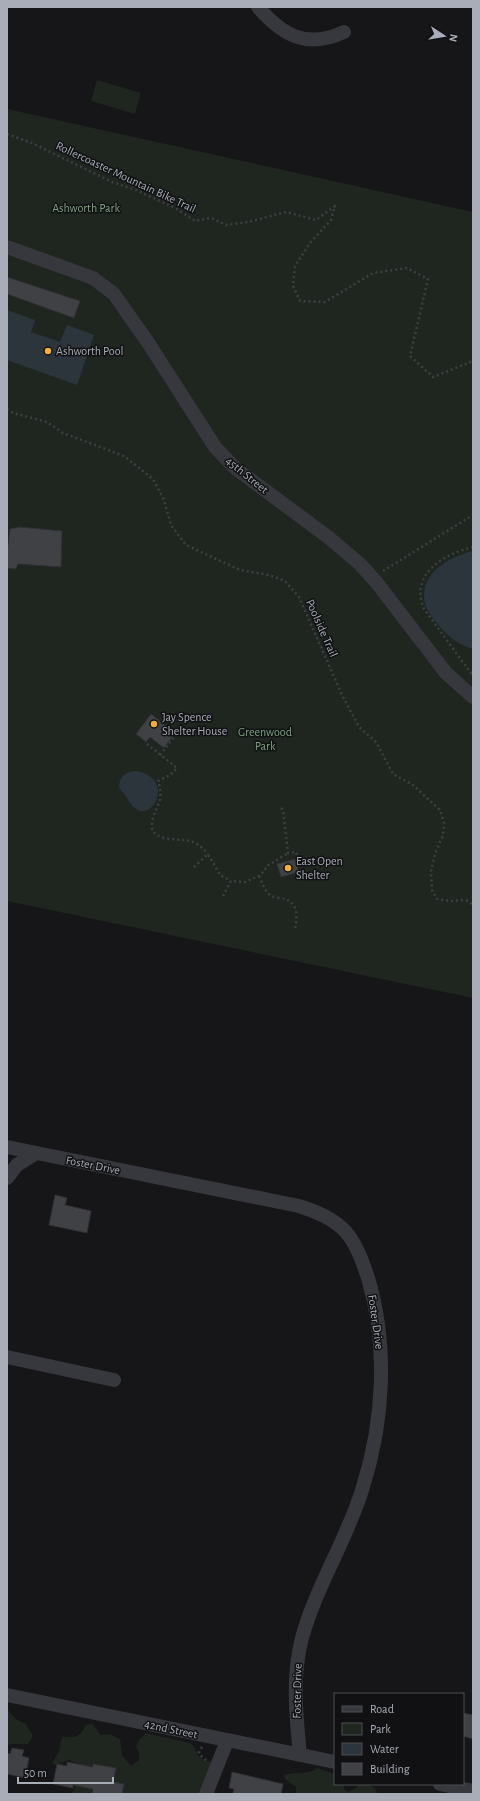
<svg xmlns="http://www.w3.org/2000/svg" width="480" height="1801" viewBox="0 0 480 1801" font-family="'Alegreya Sans',sans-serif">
<rect width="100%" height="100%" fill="#161618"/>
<path fill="#1e261f" d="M97 80 141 93 135 114 91 101Z
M7 109 473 212V998L7 901Z
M7 1709 16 1719 26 1724 33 1736 28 1744C21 1745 14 1743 7 1745Z
M92 1724 101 1735 110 1734 120 1739 122 1755 131 1766 139 1760V1753L136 1746 139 1740 146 1733 190 1743C202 1754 193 1758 212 1762L202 1794H72L80 1771 79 1764 69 1760 54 1765 52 1763C54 1759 58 1755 59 1751 60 1746 60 1742 63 1737 77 1737 79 1738 86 1725Z
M317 1768 335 1774V1784H343L345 1790 348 1792 356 1788 357 1784C366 1784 374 1784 378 1794H296V1787L285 1779 284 1775C296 1771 307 1776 317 1768Z"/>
<path fill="#2c353c" d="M7 310 35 320 31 332 60 342 67 325 94 335 77 385 7 360Z
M473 551V649C457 644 446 635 436 622 433 618 428 612 426 607 416 576 447 557 473 551Z
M135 771C181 777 147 837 127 798 125 793 120 791 119 786 120 776 126 772 135 771Z"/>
<path fill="#404145" stroke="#303034" d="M7 277 80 301 74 318 7 294Z
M20 527 62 531 61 567 18 564 16 569 7 568V552L10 529Z
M151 714 175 733 164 748 150 737 146 742 136 734Z
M295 859 299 872 281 877 277 864Z
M55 1195 67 1198 65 1205 91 1211 87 1233 49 1225Z
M463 1713 473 1715V1739L463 1736Z
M12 1748 24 1750 22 1756 29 1758 25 1778 7 1774V1753L10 1754Z
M67 1762 93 1767V1764L116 1768 113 1782 124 1784 122 1794H92L93 1789 73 1785V1788L53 1784 57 1764 67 1766Z
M232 1772 283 1784 281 1794H233L234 1789 229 1788Z"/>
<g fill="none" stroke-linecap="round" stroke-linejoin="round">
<path stroke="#3d3f44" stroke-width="2.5" stroke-dasharray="2 3" stroke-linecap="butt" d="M7 134 32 143 112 182 136 190 177 209 195 221 211 218 226 225 248 222 286 212 316 220 335 206 331 220 310 243 295 266 293 286 300 301 325 302 373 273 407 268 428 279 410 356 433 377 473 361
M7 409 13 413 47 422 63 433 124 456 153 479 164 500 171 525 186 545 240 570 269 575 285 581 299 597 342 695 359 727 376 742 393 774 413 785 440 810 444 823 443 835 435 854 431 871 432 890 437 899 449 901 466 900 473 905
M473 547C444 554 409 574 424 609L473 676
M383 571 473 515
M147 744 177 768 170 775 158 781C160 787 161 793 160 799 157 812 141 832 164 838 183 842 192 835 208 854
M160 755 178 732
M281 808 283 810 288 853 296 852 300 867
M194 867 208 854 220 875 231 881
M259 876C262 882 265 892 270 895 274 898 281 898 285 899 299 904 297 918 295 929
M223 896 231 881 245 882 259 876 265 870 267 866 288 853
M202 1747 199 1752 200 1755 206 1760"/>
<path stroke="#37383d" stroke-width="14" d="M258 7C283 36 307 49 344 32
M7 247 93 278 114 294 149 344 215 447 235 468 328 537 360 564 377 583 446 673 473 697
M7 1147 299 1206C317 1212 333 1218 346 1232 357 1245 363 1263 368 1278 388 1345 384 1420 363 1487 348 1538 316 1586 302 1638 292 1676 296 1715 300 1755
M7 1178 17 1165 36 1153
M7 1357 114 1380
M7 1695 335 1762
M440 1784 473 1791
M206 1794 227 1741"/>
</g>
<g fill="#f2b134" stroke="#111113" stroke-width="1.5">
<circle cx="48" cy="351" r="4"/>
<circle cx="154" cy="724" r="4"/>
<circle cx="288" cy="868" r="4"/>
</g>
<g text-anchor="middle" stroke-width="3" stroke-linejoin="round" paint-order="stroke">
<g font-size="12" fill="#a8adb8" stroke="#111113">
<text transform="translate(126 177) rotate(25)" y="4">Rollercoaster Mountain Bike Trail</text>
<text transform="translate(247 475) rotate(39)" y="4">45th Street</text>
<text transform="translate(322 628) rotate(66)" y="4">Poolside Trail</text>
<text transform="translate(93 1165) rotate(11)" y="4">Foster Drive</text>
<text transform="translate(376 1322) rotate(82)" y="4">Foster Drive</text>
<text transform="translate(297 1691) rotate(-89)" y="4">Foster Drive</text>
<text transform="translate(171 1729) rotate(12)" y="4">42nd Street</text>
</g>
<g font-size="12" fill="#7fa381" stroke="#111113">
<text x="86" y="212">Ashworth Park</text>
<text x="265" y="736">Greenwood<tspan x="265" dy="14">Park</tspan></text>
</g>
<g font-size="12" fill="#a8adb8" stroke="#111113" text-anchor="start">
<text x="56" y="355">Ashworth Pool</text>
<text x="162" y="721">Jay Spence<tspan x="162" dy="14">Shelter House</tspan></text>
<text x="296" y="865">East Open<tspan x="296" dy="14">Shelter</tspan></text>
</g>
</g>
<rect width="480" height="1801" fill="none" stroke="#a8adb8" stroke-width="16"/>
<rect x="334" y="1693" width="130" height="92" fill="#111113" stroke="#4d4f55"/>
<rect x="342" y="1706" width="20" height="6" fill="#37383d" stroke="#4d4f55"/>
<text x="370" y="1713" font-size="12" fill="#a8adb8">Road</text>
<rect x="342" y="1723" width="20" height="12" fill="#1e261f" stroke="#4d4f55"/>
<text x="370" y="1733" font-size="12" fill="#a8adb8">Park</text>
<rect x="342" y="1743" width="20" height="12" fill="#2c353c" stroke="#4d4f55"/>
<text x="370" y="1753" font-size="12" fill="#a8adb8">Water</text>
<rect x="342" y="1763" width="20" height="12" fill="#404145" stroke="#4d4f55"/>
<text x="370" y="1773" font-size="12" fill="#a8adb8">Building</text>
<g transform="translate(444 36) rotate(102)" stroke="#111113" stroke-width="3" paint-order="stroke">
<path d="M0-3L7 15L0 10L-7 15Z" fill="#a8adb8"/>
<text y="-6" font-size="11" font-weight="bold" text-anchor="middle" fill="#a8adb8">N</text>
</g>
<path d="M18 1777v6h95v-6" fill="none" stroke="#a8adb8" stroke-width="2"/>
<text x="24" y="1777" font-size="12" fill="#a8adb8" stroke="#111113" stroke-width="3" paint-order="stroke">50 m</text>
</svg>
